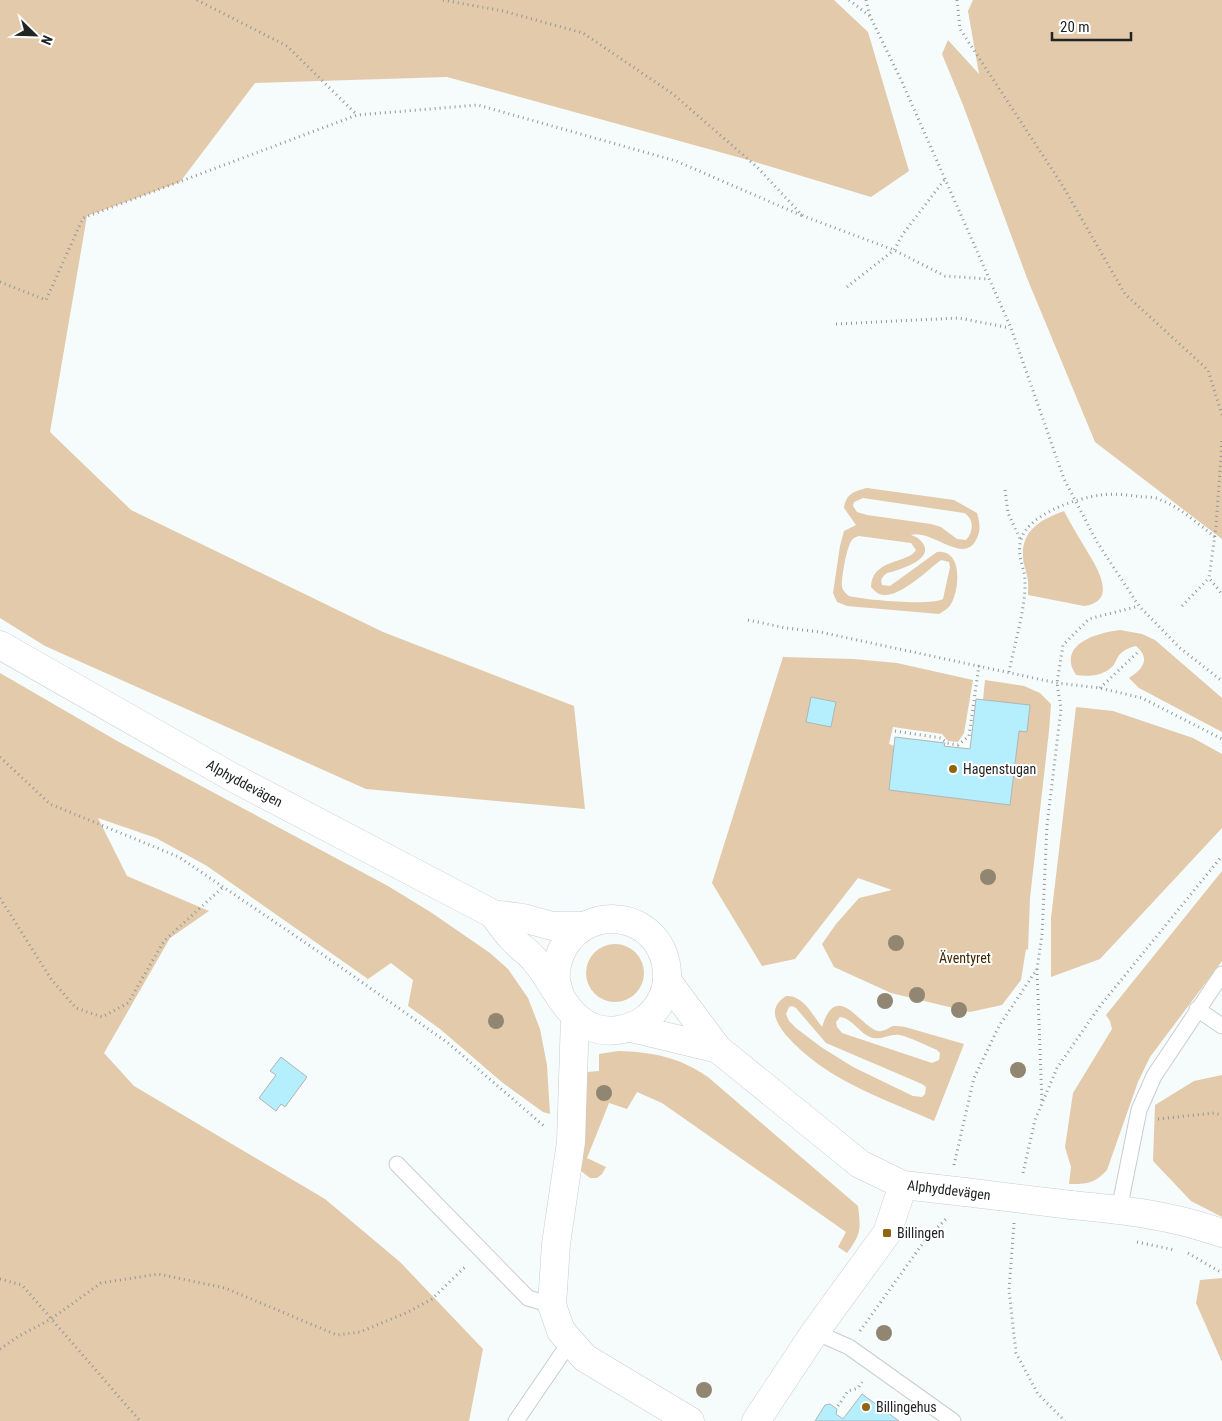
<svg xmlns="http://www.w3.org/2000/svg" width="1222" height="1421" viewBox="0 0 1222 1421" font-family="'Roboto Condensed',sans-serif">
<rect width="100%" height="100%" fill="#f6fbfc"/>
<path fill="#e2caab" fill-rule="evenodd" d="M0 0H834L868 32 909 171 871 197 752 161 447 77 255 83 180 182 87 216 50 432 131 510 383 632 574 706 585 809 366 789 45 646 0 618Z
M973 0H1222V539L1095 442 1027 278 963 105 942 54 948 40 979 74 968 11Z
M867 488 954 500 977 513C980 523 981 531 976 540 963 565 932 529 911 535 914 536 919 538 921 541 938 559 898 570 887 573 882 577 880 579 882 585L890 586 937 552C965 549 959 595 949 607 946 610 942 612 939 614L847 606 837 602 833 593 840 546 844 531 856 525 844 508C846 494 854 491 867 488ZM863 498 964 513C974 518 974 532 966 540L957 539 941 527 931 524 867 515 857 512 853 506 854 502ZM859 536 911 543 916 550C908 564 872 558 871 587 875 591 878 595 884 595 901 596 928 570 941 560L949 562 950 567 943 599C931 606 865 600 849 596 846 594 843 591 842 587 841 579 847 545 852 540 855 537 856 537 859 536Z
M1064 511C1070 523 1077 534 1084 546 1094 563 1121 601 1084 606L1028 595C1028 589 1029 582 1027 576 1026 569 1023 563 1023 557 1021 530 1042 519 1064 511Z
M1120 630 1142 634 1155 640 1222 698V732L1139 688 1129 678C1143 669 1151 659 1136 646 1128 648 1120 651 1117 659 1115 661 1115 664 1113 666 1103 676 1089 677 1076 675 1074 671 1071 667 1071 663 1068 640 1103 632 1120 630Z
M783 657 854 659 897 663 973 680 964 733 958 742 948 741 942 734 893 727 889 744 894 746 889 790 1010 805 1019 731H1027L1030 706 983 700 985 680 1024 686 1040 693 1051 704 1049 731 1030 898 1028 950 1026 949 1021 980 1002 1005 970 1012 891 993 834 967 822 944 836 924 859 898 892 890 858 878 795 959 762 966 712 883Z
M0 673 119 742 388 886 432 913 490 953 508 969 528 998 540 1029 547 1065 550 1114 543 1112 503 1083 440 1029 408 1006 413 980 391 963 368 979 207 866 156 838 98 818 127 876 209 911 170 938 104 1053 134 1086 325 1199 400 1262 483 1349 469 1421H0Z
M1076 707 1113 711 1193 738 1222 754V828L1100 959 1051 977V918Z
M1222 871V961L1150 1057 1138 1082 1107 1170C1094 1184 1087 1184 1069 1184L1071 1167 1065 1147 1073 1093 1112 1029 1110 1021 1106 1015Z
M586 973a29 29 0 1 1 58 0a29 29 0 1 1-58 0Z
M786 996C803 995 812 1014 822 1027 837 979 860 1027 878 1031 884 1032 888 1028 893 1026 897 1026 901 1026 905 1027L964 1044 934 1121C880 1097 825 1080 785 1034 774 1020 769 1007 786 996ZM792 1006 796 1008 826 1043 922 1084 926 1087 925 1094 922 1097 913 1096 853 1067 821 1047 796 1028 789 1021 786 1014 789 1007ZM840 1017C854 1019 860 1035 873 1038 882 1040 891 1033 900 1035 912 1038 925 1045 937 1050L940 1053 939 1060 932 1063 842 1033 837 1027 836 1022Z
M618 1051C653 1052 679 1057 708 1077L858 1206C861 1230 861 1234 847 1253L838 1247 846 1232 662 1103 637 1092 627 1109 609 1103 587 1158 606 1167 602 1174 597 1178H590L581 1171 577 1162 585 1119 587 1072 599 1071V1054Z
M1222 1075V1217L1191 1201 1153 1161 1155 1105 1194 1081Z
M1222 1278V1362L1196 1303 1200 1280Z"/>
<path fill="#b5eefd" stroke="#b0b5b6" d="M811 697 836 702 831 727 806 722Z
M976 699 1030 705 1027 732 1019 731 1010 805 889 790 895 737 945 743 944 746 970 749Z
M281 1057 307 1077 285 1107 281 1104 276 1111 259 1098 276 1075 270 1071Z
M862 1394 899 1421H815L825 1405 830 1404 837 1409 836 1414 843 1419Z"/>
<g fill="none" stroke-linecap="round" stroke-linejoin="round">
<defs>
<path id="service" d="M1197 1009 1222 1026
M397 1164 528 1298 552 1305
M1119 1210 1139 1110 1154 1076 1222 974
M815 1332 849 1347 953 1421
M516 1421 570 1342"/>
<g id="minor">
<path id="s1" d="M0 645 230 776 493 914 523 918 552 926H584"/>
<path d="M493 914C499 922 505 931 512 938 518 946 527 951 534 959 558 987 572 1037 618 1030 630 1028 640 1025 649 1016 661 1005 668 990 667 973 664 914 589 899 562 950 558 959 555 970 556 980 557 986 559 992 561 998"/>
<path d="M668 982 718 1049 860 1164 903 1185 965 1192"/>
<path d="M575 1017 571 1142 556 1244 552 1305 561 1331 585 1358 690 1421"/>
<path d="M631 1028 718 1049"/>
<path d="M1071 1205C1125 1210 1170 1215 1222 1233"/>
<path d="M756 1421 815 1332 887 1233 903 1185"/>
</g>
</defs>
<use href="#service" stroke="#c9cdcf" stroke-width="17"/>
<use href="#minor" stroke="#c9cdcf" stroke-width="29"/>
<path stroke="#939797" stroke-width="3" stroke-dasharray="1 4" stroke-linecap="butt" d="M197 0 287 46 357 115
M443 0 503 11 583 33 673 94 757 167 803 216 894 250 945 276 988 279
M849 0 870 16
M866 0 870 16 902 82 1011 328 1064 479 1097 542 1139 606 1180 648 1222 681
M957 0 960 29 1061 183 1125 294 1208 370 1222 415
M0 282 46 300 83 218 357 115 478 105 676 161 803 216
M847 287 894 250 903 234 945 179
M836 324 959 318 1010 328
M1222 441 1216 527 1209 578 1222 594
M1005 490 1008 513 1020 539
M1182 606 1209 578
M748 620 786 628 820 632 1057 683 1100 688 1142 698 1222 739
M1009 672C1014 646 1026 607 1025 581 1025 567 1016 556 1021 540 1028 514 1077 498 1101 495 1114 493 1129 495 1142 497 1148 497 1156 497 1161 500 1181 508 1198 524 1215 537
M1100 688 1137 653
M895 731 941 738 947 743 958 745 969 736 979 665
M0 757 50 804 179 857 322 954 448 1043 544 1126
M0 898 51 979 76 1008 102 1017 128 1003 164 941 223 887
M1037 969 1042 1103
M1158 1119 1214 1113 1222 1115
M954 1165 974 1078 999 1026 1037 969 1042 935 1047 825 1061 709 1057 683 1063 645 1089 619 1139 606
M1023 1173 1035 1120 1057 1068 1100 1006 1222 856
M1014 1223 1009 1290 1016 1353 1038 1394 1065 1421
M1137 1242 1175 1250
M1188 1253 1222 1273
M0 1279 22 1285 140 1421
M860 1331 926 1239 948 1217
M0 1349 19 1336 51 1319 101 1283 158 1274 225 1288 337 1335 360 1332 406 1313 432 1299 467 1265
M838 1406 848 1391 858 1388 862 1382"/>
<use href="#service" stroke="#fff" stroke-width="15"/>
<use href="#minor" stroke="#fff" stroke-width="28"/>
<defs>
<path id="minor-bridge" d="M965 1192 1071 1205"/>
</defs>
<use href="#minor-bridge" stroke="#c9cdcf" stroke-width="29" stroke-linecap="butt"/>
<use href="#minor-bridge" stroke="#fff" stroke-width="28"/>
</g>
<g fill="#918671">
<circle cx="988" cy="877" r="8"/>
<circle cx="896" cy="943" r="8"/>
<circle cx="917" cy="995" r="8"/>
<circle cx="885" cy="1001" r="8"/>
<circle cx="959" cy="1010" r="8"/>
<circle cx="496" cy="1021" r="8"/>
<circle cx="1018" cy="1070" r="8"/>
<circle cx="604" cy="1093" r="8"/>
<circle cx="884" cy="1333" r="8"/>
<circle cx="704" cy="1390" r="8"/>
</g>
<g fill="#926310" stroke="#fff" stroke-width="2">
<circle cx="953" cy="769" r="5"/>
<rect x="882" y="1228" width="10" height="10" rx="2.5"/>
<circle cx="866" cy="1407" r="5"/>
</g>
<g text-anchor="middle" stroke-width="4" stroke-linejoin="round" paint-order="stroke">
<g font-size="14" fill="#232525" stroke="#fff" text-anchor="start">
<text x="963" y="774">Hagenstugan</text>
<text x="897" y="1238">Billingen</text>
<text x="876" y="1412">Billingehus</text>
</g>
<g font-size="14" fill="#232525" stroke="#fff">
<text dy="5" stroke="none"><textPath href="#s1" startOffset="281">Alphyddevägen</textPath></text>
<text transform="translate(949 1190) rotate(7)" y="5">Alphyddevägen</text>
</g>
<g font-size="14" fill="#3f2700" stroke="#fff">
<text x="965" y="963">Äventyret</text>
</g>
</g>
<g transform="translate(35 35) rotate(113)" stroke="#ffffff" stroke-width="4" paint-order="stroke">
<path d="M0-4L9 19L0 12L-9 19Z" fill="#232525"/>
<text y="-8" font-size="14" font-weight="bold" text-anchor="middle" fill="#232525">N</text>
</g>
<path d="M1052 32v8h79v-8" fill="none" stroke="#232525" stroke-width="2.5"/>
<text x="1060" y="32" font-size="15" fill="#232525" stroke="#ffffff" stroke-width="4" paint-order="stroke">20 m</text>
</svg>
